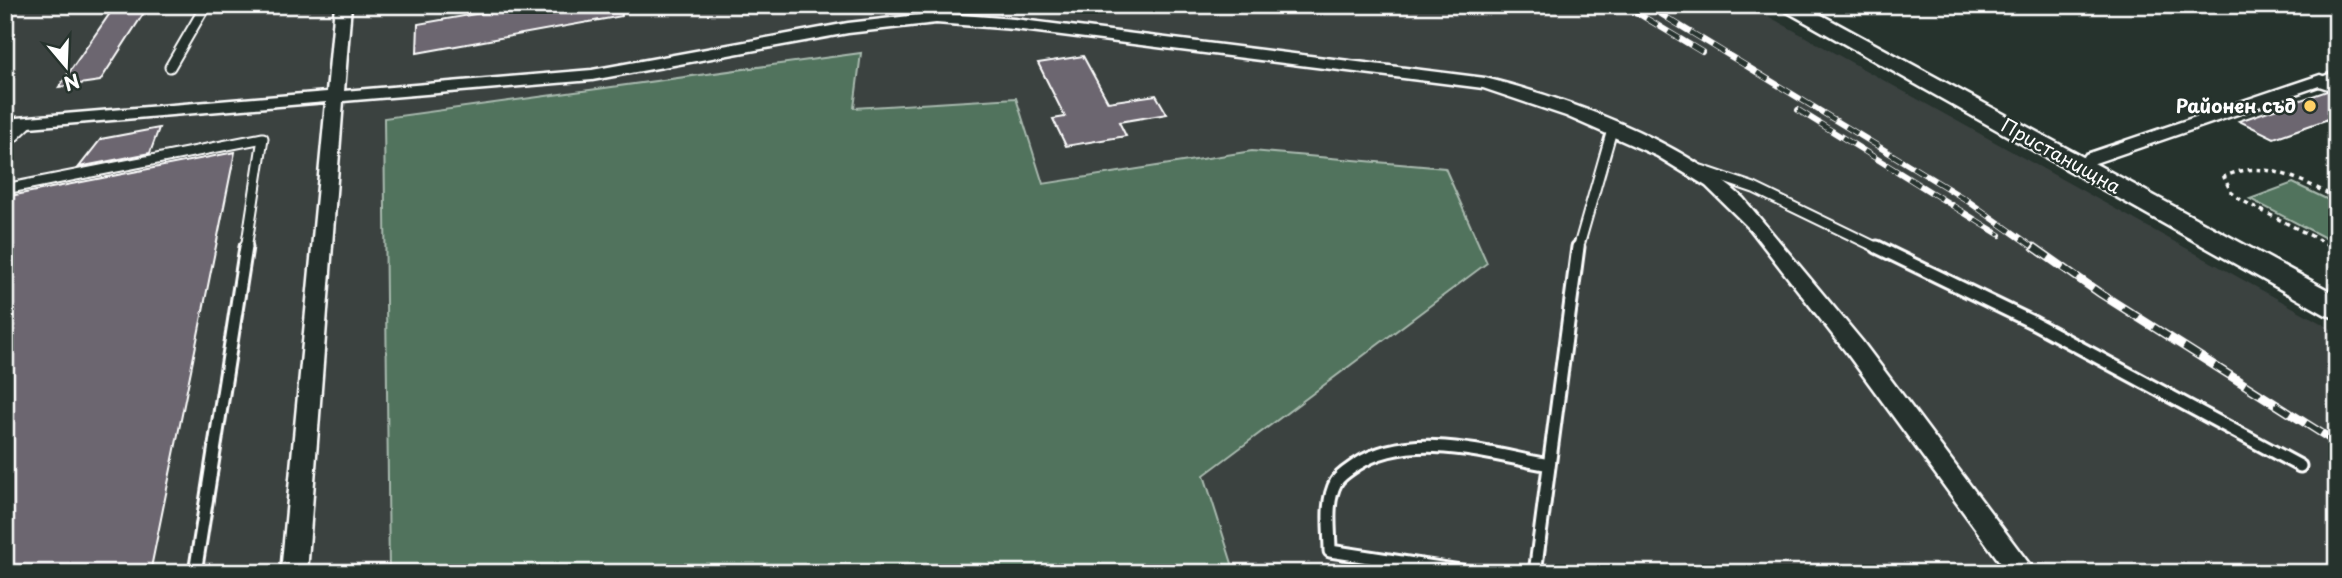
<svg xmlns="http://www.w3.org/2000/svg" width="2342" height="578" viewBox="0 0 2342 578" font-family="'Playpen Sans',sans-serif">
<rect width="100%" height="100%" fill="#26332d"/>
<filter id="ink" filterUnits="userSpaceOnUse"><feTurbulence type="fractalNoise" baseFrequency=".0143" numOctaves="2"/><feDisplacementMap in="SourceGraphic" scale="14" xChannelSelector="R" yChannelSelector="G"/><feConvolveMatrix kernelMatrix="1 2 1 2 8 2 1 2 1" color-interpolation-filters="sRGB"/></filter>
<g filter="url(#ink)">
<path fill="#3b4241" d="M5 5H1748L2337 332V573H1235L1204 476 1487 263 1252 151 1043 184 1016 98 854 108 861 54 384 118 389 573H5Z"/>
<path fill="#51735d" stroke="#a8b9ae" stroke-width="2" d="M861 53 854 108 1016 98 1043 184 1252 151 1445 168 1487 263 1204 475 1235 573H389L384 118Z
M2293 183 2337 204V244L2250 199Z"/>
<path fill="#6c6670" stroke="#fff" stroke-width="2" d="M149 5 100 81 59 87 115 6Z
M526 5H621L622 16 417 53 418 24Z
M1083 56 1108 102 1156 95 1167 114 1119 122 1126 136 1066 146 1053 119 1065 117 1038 63Z
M2327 91 2337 94V116L2274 138 2239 121Z
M159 128 150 153 79 167 101 139Z
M235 152 150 573H5V197Z"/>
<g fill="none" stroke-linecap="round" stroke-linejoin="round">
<defs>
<path id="service-far1" d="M170 67 206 5
M5 145 29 122
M1701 170 1754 188 1880 249
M5 189 263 138 246 249
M1578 249 1612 130"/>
<path id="service" d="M1877 247 2034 323 2300 466
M195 573 246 247
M1473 573 1330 551C1330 530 1325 502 1336 482 1340 475 1349 470 1356 465 1411 429 1489 454 1549 465
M1535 573 1578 247"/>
<path id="pedestrian" d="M2337 71V79L2320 84 2314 80Z"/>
<path id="minor" d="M335 5H351L344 91 592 70 848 23 936 13 1014 19 1485 78C1569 99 1679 139 1743 198L1862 341 2036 573H2008L1846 352 1750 229 1706 186 1657 156 1566 116 1483 88 1014 29 936 23 848 33 592 80 343 101 307 573H281L326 102 5 129V119L327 92Z
M2320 75 2337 81V92L2319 86 2098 162 2092 164 2083 158 2086 154Z"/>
<path id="secondary" d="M1775 5H1803L2337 295V318L2326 315Z"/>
</defs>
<use href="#service-far1" stroke="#fff" stroke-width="13"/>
<use href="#service" stroke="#fff" stroke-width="17"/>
<use href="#pedestrian" stroke="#fff" stroke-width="5"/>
<use href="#minor" stroke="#fff" stroke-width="5"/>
<use href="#secondary" stroke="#fff" stroke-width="5"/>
<path stroke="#fff" stroke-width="3.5" stroke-dasharray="4.5 4.5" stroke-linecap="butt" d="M2337 249 2241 200 2231 192 2224 177C2262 157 2302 181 2337 198"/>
<path stroke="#fff" stroke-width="5" stroke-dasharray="6 6" stroke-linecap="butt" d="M2333 247 2337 249"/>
<use href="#service-far1" stroke="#26332d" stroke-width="9"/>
<use href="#service" stroke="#26332d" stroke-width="11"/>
<use href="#pedestrian" fill="#26332d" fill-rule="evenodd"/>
<use href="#minor" fill="#26332d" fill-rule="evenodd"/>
<use href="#secondary" fill="#26332d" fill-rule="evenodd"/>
<defs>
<path id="rail-far1" d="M1624 5 1702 52
M1646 5 1965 199 2036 249
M1798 110 2000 235"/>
<path id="rail" d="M2034 247 2101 294 2337 443"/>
</defs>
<use href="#rail-far1" stroke="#fff" stroke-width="6"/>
<use href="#rail" stroke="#fff" stroke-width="9"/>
<use href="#rail-far1" stroke="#26332d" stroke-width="4.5" stroke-dasharray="13" stroke-linecap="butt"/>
<use href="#rail" stroke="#26332d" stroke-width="6" stroke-dasharray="18" stroke-linecap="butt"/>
</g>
</g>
<circle fill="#ffd166" stroke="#26332d" stroke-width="2.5" cx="2310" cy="106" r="7"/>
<g text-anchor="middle" stroke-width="5" stroke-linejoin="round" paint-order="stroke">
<g font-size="19" font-weight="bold" fill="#fff" stroke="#26332d" text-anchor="end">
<text x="2296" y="113">Районен съд</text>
</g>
<g font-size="19" fill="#fff" stroke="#26332d">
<text transform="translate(2061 156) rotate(29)" y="7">Пристанищна</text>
</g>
</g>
<rect width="2342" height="578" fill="none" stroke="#26332d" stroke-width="28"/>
<rect x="14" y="14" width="2314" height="550" fill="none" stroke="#fff" stroke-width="2.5" filter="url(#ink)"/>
<g transform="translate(66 66) rotate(161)" stroke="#26332d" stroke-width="5" paint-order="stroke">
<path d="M0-5L12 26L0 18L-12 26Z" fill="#ffffff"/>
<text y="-10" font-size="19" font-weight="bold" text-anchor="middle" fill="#ffffff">N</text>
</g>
</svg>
